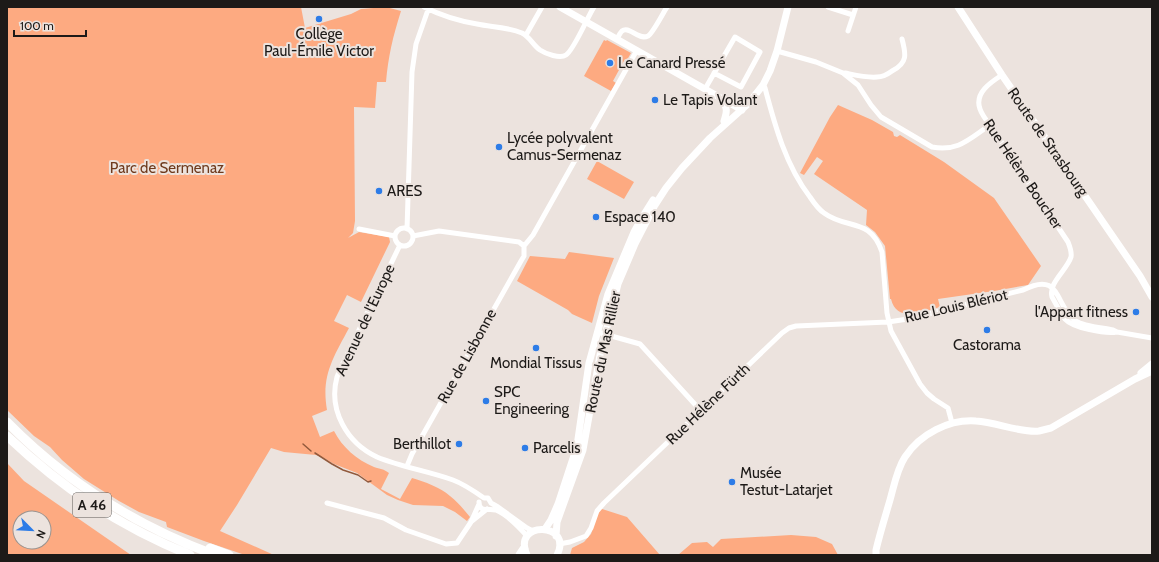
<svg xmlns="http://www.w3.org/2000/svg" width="1159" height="562" viewBox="0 0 1159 562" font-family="Cabin,sans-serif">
<rect width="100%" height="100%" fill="#ece3de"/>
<path fill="#fdaa81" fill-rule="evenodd" d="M7 7H301L305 28 351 14 361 9 386 7 401 11C393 36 388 57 386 82H377L375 108 354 107 355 221 353 233 348 238 359 232 389 237 390 242 361 302 347 295 334 321 349 328C333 358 321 376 327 410L312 416 320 437 334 431C342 447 357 460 374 467 380 469 384 469 389 473L381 489 400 499 412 478C425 482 440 487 450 496 458 502 464 510 470 517L467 521 455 512 443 506 413 505 398 500 387 495 357 473 334 464 324 458 316 455 284 452 271 448 237 505 220 531 274 555H245L204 541 167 527 166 522 139 512 119 501 84 479 62 460 50 447 34 436 7 410Z
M604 40 606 41 607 40 631 53 627 60 625 59 613 81 616 83 611 91 584 76Z
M838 105 872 120 893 132 894 136 897 137 900 135 944 162 994 198 1041 266 1028 285 994 291 938 299 940 307C924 311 897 324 891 299H890L885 246 875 232 866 225 867 210 814 174 823 161 817 157 804 175 800 173 830 117Z
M597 161 634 182 624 199 587 179Z
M569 252 614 258 599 296 592 323 572 314 568 310 517 281 530 256 565 259Z
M7 463 24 481 131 555H7ZM20 518H44V542H20Z
M599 508 627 517 660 555H570L572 548 584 542 591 534Z
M791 535 816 537 832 544 838 555H678L692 543 707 542 713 547 721 539Z"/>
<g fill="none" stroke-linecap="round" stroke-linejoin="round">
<path stroke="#91593c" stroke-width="1.5" d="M303 444 311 451
M315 453 332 464 343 470 358 475 368 482 371 481"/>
<path stroke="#fff" stroke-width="5" d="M424 7C440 15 459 21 477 24 491 27 508 27 522 33 530 37 533 45 540 50 546 54 560 59 566 55 574 50 588 16 594 7
M828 7 853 15
M848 31 856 7
M526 35 542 7
M617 39C618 37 620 33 622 31 629 25 638 41 648 36 653 33 663 13 667 7
M777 51 816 62 843 73 858 85 871 105 881 117 932 147C958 152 969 139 990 125
M845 73C855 75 867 78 877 77 882 77 888 74 892 71 908 63 906 54 902 39
M1002 75C991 82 974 93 980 109 982 115 986 120 990 125L1068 242C1070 247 1072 252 1071 257 1067 270 1048 283 1052 297 1056 304 1060 312 1065 319 1073 328 1105 334 1117 332L1152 338
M763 85 765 88C775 126 786 166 810 197 814 203 818 209 824 213 847 230 870 217 882 252L887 313 891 331 920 384 927 393 934 399 948 408 952 423
M705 89 735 37 760 52 741 87 714 73
M395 237a9 9 0 1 1 18 0a9 9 0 1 1-18 0Z
M359 229 395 236
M407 229 412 72 416 44 429 7
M413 236 439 231 519 242 524 246 533 235 637 50
M400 245 343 363C341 367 339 372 337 377 328 410 347 443 377 457 401 467 428 471 453 480 464 484 474 491 484 498H488L491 503 498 507 527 528 533 531
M597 332 640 344 701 411
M407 466 412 454 521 261 524 256V246
M479 502C479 513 489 508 496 510 508 515 519 527 527 536
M327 503 384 518 406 530 446 544 457 543 471 522 479 504
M472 521 487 509
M559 544 570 542 586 536 591 528 597 511 604 503 782 333 789 328 796 326 888 322 908 319 1023 290C1062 270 1054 306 1076 321 1083 326 1104 328 1113 330L1117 332"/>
<path stroke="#fff" stroke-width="7" d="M560 7 742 110
M958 7 1002 75 1140 276 1152 297
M721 100C728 107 727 112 724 121
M1141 373 1152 364
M545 529 551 520 558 504 577 446 589 363 608 294 634 232 643 216 653 200
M556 536 557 522 583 450 600 355 618 284 635 244 655 205 666 188 682 168 710 138 748 104 763 85 770 71 777 51 788 7
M527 555C511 520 574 522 557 555
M876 555V550C880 533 885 517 890 500 894 486 897 469 905 457 920 434 949 419 976 421 996 422 1020 433 1039 431 1043 430 1047 429 1051 428L1135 379 1152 371"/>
<path stroke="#fff" stroke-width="9" d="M7 422C66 482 137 526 215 555
M7 436C63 489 119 526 190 555
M210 548 229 555
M520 555 524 549"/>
</g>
<g fill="#2d7ce7" stroke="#ece3de" stroke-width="1.5">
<circle cx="319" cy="19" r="4"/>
<circle cx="610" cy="63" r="4"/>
<circle cx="655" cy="100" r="4"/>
<circle cx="499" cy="147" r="4"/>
<circle cx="379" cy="191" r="4"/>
<circle cx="596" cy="217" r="4"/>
<circle cx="1136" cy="312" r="4"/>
<circle cx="987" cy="330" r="4"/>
<circle cx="536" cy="348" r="4"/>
<circle cx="486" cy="401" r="4"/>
<circle cx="459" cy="444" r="4"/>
<circle cx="525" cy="448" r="4"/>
<circle cx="732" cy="482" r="4"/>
</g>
<g text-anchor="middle" stroke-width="4" stroke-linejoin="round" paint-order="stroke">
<rect fill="#ece3de" stroke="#5b5653" stroke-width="1" x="73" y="493" width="38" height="24" rx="3"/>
<g font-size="14" font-weight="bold" fill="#1d1a18">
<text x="92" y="510">A 46</text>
</g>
<g font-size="15" fill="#1d1a18" stroke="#ece3de" text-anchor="start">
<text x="319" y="39" text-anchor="middle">Collège<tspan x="319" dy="17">Paul-Émile Victor</tspan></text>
<text x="618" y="68">Le Canard Pressé</text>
<text x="663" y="105">Le Tapis Volant</text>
<text x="507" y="143">Lycée polyvalent<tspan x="507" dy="17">Camus-Sermenaz</tspan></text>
<text x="387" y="196">ARES</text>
<text x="604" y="222">Espace 140</text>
<text x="1128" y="317" text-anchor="end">l'Appart fitness</text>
<text x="987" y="350" text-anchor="middle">Castorama</text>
<text x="536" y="368" text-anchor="middle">Mondial Tissus</text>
<text x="494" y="397">SPC<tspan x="494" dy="17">Engineering</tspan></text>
<text x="451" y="449" text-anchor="end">Berthillot</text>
<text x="533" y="453">Parcelis</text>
<text x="740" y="478">Musée<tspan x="740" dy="17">Testut-Latarjet</tspan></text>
</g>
<g font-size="15" fill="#1d1a18" stroke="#ece3de">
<text transform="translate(1048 142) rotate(55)" y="5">Route de Strasbourg</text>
<text transform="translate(1023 174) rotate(56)" y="5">Rue Hélène Boucher</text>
<text transform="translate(956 306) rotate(-13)" y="5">Rue Louis Blériot</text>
<text transform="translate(365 320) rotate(-65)" y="5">Avenue de l'Europe</text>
<text transform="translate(603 352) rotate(-78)" y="5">Route du Mas Rillier</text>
<text transform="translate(467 356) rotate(-61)" y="5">Rue de Lisbonne</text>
<text transform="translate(708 404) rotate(-44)" y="5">Rue Hélène Fürth</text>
</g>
<g font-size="15" fill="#6f3a1d" stroke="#ece3de">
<text x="167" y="173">Parc de Sermenaz</text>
</g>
</g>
<rect width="1159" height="562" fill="none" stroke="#1d1a18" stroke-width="16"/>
<g transform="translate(32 530) rotate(114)"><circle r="19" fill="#ece3de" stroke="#99938f"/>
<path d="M0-3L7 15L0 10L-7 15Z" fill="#2d7ce7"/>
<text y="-6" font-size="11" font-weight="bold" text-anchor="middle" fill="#1d1a18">N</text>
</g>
<path d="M14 30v6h72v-6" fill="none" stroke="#1d1a18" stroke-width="2"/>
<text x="20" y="30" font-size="12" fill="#1d1a18" stroke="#ece3de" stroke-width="3" paint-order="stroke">100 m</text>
</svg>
